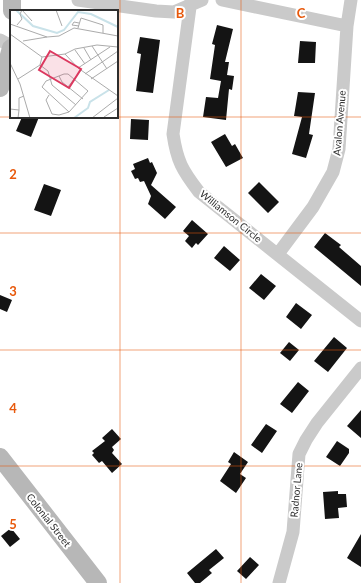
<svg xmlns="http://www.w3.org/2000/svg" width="361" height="583" viewBox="0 0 361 583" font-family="Lato,sans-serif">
<rect width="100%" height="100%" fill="#fff"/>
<path fill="#141414" d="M217 25 233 29 225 62H229L227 75 234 76 232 90 229 89 226 120 203 117 206 97 218 98 221 81 210 79 215 45 212 44Z
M140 37 160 40 153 93 136 91 141 54 137 53Z
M300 41 316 42 315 63H298Z
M298 92 315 93 309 134 313 135 306 158 292 154 302 117 294 116Z
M22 117H39L31 137 16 131Z
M131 119 149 120 148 140 130 139Z
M225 134 232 146 235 144 243 158 226 167 211 142Z
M148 158 150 163 152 162 157 173 151 185 176 207 165 219 148 204 151 196 144 181 140 182 138 178 135 179 131 171 135 169 133 164Z
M259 182 279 202 268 213 248 193Z
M44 184 61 190 51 216 34 210Z
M192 220 208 234 198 245 196 243 192 248 185 241 189 236 183 231Z
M325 233 341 245 339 247 361 266V286L314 247Z
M224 246 240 260 230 271 214 258Z
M261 274 276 286 264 300 249 288Z
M0 295 12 300 7 312 0 309Z
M296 303 312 315 301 329 286 317Z
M334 337 347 348 328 372 314 361Z
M289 342 299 350 290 361 280 353Z
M298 382 309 391 292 413 280 404Z
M361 410V438L347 426Z
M266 424 277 431 262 453 251 445Z
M112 429 121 439 112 447 114 450 112 453 122 464 112 473 102 461 99 463 92 455 94 453 92 451 105 441 102 438Z
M337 441 349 449V453L340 466 326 457Z
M234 452 248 462 240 474 246 478 236 493 220 481 231 464 228 462Z
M338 491V494H346L347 507 338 508 339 518 325 519 323 492Z
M11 528 20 539 10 547 1 536Z
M361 534V567L347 558Z
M216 549 224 558 209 570 212 573 200 583H195L187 573Z
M250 557 259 565 246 579 237 571Z"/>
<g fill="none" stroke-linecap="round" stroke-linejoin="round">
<path stroke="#cacaca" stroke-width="13" d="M78 0 156 11 174 12 202 0
M191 0 173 134C177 161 182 170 199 192L361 321
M222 0 347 26
M0 40 11 46
M278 254 313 207 333 172 339 149 347 26 351 0
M279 583 293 532 299 454 306 440 317 423 361 368"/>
<path stroke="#b7b7b7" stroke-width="18" d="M12 11V0
M0 88 11 48
M0 457 98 583"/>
</g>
<path fill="none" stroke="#e8590c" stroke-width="1" stroke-opacity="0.55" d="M120 0V583M241 0V583M0 117H11M117 117H361M0 233H361M0 350H361M0 466H361"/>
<g text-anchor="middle" stroke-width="4" stroke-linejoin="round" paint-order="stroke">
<g font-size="10" fill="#2d2d2d" stroke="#fff">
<text transform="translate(339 123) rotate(-85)" y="4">Avalon Avenue</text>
<text transform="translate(231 216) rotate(39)" y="4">Williamson Circle</text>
<text transform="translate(296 490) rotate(-85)" y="4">Radnor Lane</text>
<text transform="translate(49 520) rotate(52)" y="4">Colonial Street</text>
</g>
</g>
<g transform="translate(10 10)">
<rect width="108" height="108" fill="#fff"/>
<path fill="none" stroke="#c9e2e9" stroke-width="2" d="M6 0 23 16 47 23 54 20 68 2 81 4 108 17M64 108 78 98 80 92 99 80"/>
<path fill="none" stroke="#ababab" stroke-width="1" d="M46 0 52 16M0 14 37 27 49 26 64 18 108 26M7 15 12 9 10 4 12 0 22 11M69 16 62 15 64 12 69 13M68 18 71 8 93 15V23M0 24 32 47M13 31 37 27M82 36 97 59M74 38 81 50M65 40 75 54M55 44 65 39 87 35 108 37M32 47 55 44 68 58 108 86M0 53 10 74 20 108M30 55 38 61 42 75 66 95M68 58 100 37M54 64H58L78 81 59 102 32 77 36 71ZM75 64 108 41M49 66 52 72 73 89M8 69 30 55 32 47M81 69 108 51M58 77 71 60M39 85 36 90 42 104 49 105 59 102M0 99 9 100 8 108M9 100V88L14 86M94 107 108 98M82 108 108 88"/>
<path fill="#dc385f" fill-opacity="0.15" stroke="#dc385f" stroke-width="2" d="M40 41 71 59 59 78 29 60Z"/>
<rect width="108" height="108" fill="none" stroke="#2d2d2d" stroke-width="2"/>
</g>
<g font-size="13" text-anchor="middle" font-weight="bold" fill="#e8590c" stroke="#fff" stroke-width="4" stroke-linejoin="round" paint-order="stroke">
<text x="180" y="18">B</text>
<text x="301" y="18">C</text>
<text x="13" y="179">2</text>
<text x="13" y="296">3</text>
<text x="13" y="413">4</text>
<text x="13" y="529">5</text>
</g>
</svg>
